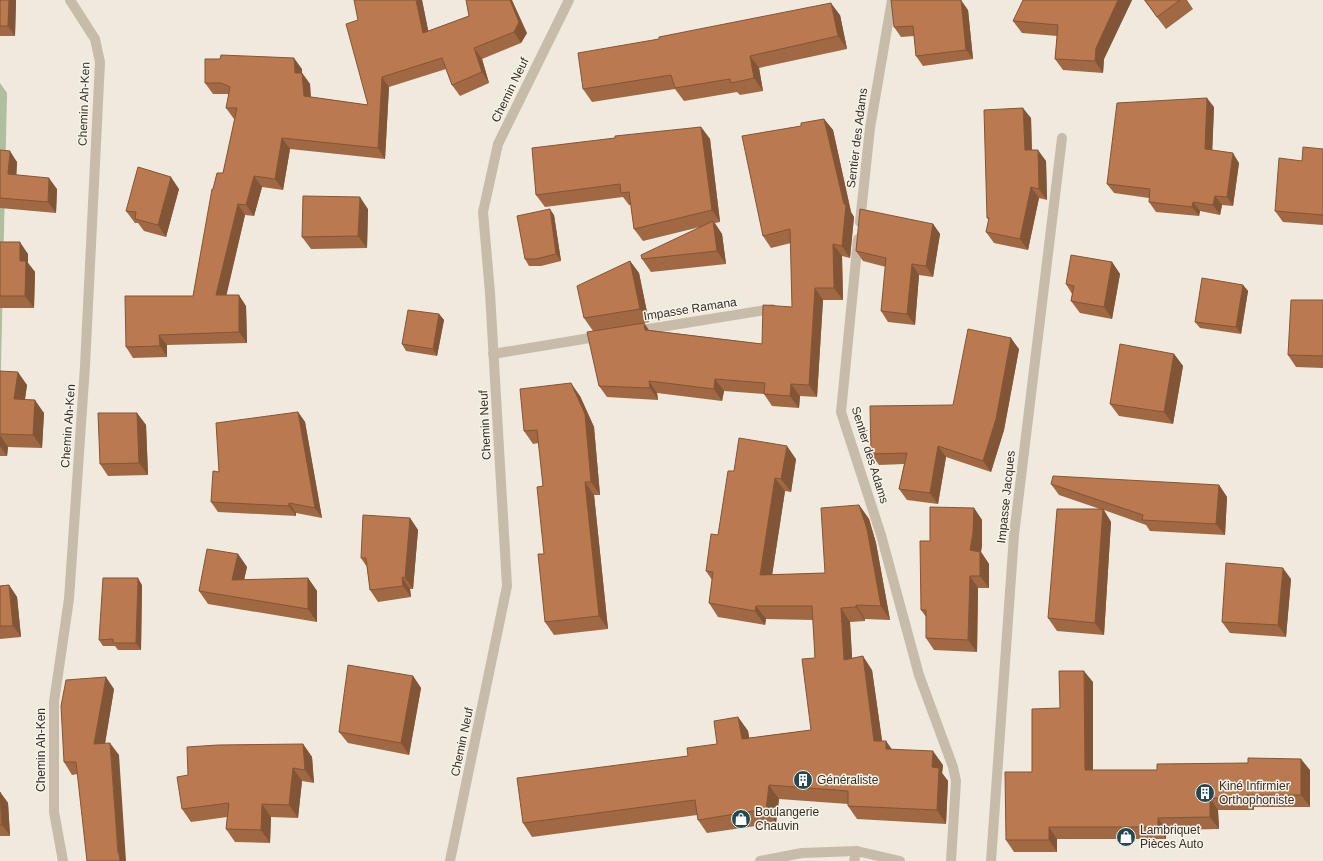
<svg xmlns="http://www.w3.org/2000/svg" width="1323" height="861" viewBox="0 0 1323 861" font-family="Helvetica,sans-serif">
<rect width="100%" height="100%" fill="#f0e9dd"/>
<path fill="#aebe9e" d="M0 83 7 93 0 413Z"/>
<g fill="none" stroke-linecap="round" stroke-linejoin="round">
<path stroke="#c7bba9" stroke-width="10" d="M860 222 870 128 892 0
M858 239 841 412 881 535 919 675 953 767 956 781 951 861"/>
<path stroke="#c7bba9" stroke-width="10" d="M636 331 772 309
M493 354 602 336
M63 861 54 812V702L69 599 85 366 100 62 95 39 70 0
M854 861 857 851
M991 861 1014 535 1062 138"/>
<path stroke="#c7bba9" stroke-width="10" d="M450 861 507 586 490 293 483 212 498 144 569 0
M760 861 802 853 857 851 900 861"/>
</g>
<path fill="#a16844" d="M0 0H16L15 36H0Z
M422 0 428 31 469 16 527 33 521 43 482 59 489 83 460 96 452 85 446 69 389 87 385 159 290 149 283 190 262 187 254 216 245 215 226 295 246 306 247 343 167 345V357L133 358 126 347 193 296 213 189 223 173 235 119H234L226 108 229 94H213L205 83 302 69V73L310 84 311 97 368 105 358 20Z
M1132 0 1104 59 1103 73 1063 70 1055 59 1057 36 1022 33 1013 21Z
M1144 0H1187L1193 9 1166 29Z
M968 10 973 59 923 66 916 56 914 36 901 37 894 27Z
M840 15 847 49 759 68 763 91 740 95 737 92 684 101 675 89 592 102 583 89Z
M1214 107 1212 150 1239 163 1233 206 1222 205 1220 215 1200 211 1199 216 1156 212 1149 202V198L1114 193 1107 184Z
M1031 118 1032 150 1046 161 1047 200 1039 198 1028 250 994 243 986 232 989 220 987 218Z
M824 119 833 130 851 212 854 217 850 258 842 256 843 300H823L817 397 800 396 799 408 772 406 764 394 724 391 722 401 657 393 658 400 607 397 599 386 593 331 584 318 630 261 639 273 649 322 644 323 649 330 762 344 792 307 791 243 771 248 763 236 801 126Z
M701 127 710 139 720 222 715 223 722 234 726 264 651 272 642 259 700 227 643 241 634 229 631 205H629L623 197 545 207 536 195 615 138Z
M1323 149V225L1283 222 1275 211 1302 161Z
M0 150 17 162 16 175 57 189 56 213 0 208Z
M179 189 166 237 144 231 138 223H135L126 211Z
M368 209 367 248 311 249 302 237Z
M554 215 561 261 541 266H529L525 259Z
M933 224 940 234 933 277 919 275 915 325 888 322 881 311 886 267 863 261 856 251Z
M0 242 28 254V263L35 272 34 308H0Z
M1112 262 1120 274 1112 319 1080 313 1071 301 1072 294 1066 284Z
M1243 285 1248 291 1241 334 1200 328 1195 322Z
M1323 300V368L1296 367 1288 355Z
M439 314 444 320 437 356 406 351 402 344Z
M1019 349 1004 430 991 472 946 457 938 504 907 500 899 489 904 464 879 465 871 454 953 405Z
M1174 354 1183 366 1173 424 1119 416 1110 404Z
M0 371 27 385 25 400 44 413 42 448 8 447 7 456H0Z
M580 396 594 427 600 495H594L608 629 554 635 545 622 543 486 539 443 533 444 524 431Z
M298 412 305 422 322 518 296 513V516L218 512 211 502 219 472Z
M137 413 146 425 148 475 108 476 100 464Z
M796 459 791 492 785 491 772 575 825 573 859 505 869 519 876 543 890 620 865 619V621L850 622 852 658 872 670 882 741H886L891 749 943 765 942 773 948 781 946 824 857 819 848 806V804L779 799 776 823 707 833 698 820 697 815 532 837 523 823 717 744 738 717 748 731 749 738 811 730 815 658 813 620 766 619 765 625 718 617 709 603 712 580 706 571 718 535 734 471Z
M1051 484 1219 485 1227 497 1225 535 1150 531 1146 525 1104 510 1111 522 1104 635 1057 631 1048 618 1100 509 1059 495Z
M974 508 982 520V545L981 552 989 564V588H978L977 652 934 650 926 638V617L921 610Z
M410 518 418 530 413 589H410L411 597 378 602 370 590 367 567 361 558Z
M238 554 247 567 244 580 308 578 317 591V622L208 604 199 591Z
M1291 579 1286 637 1230 633 1222 622Z
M9 585 17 597 21 637 0 639V586Z
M142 585 141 650H118L115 646H103L99 640Z
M413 676 421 688 409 755 348 743 339 732Z
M1093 682V770H1310V807H1254V810H1218L1219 829 1166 830V839H1057V852H1014L1006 840 1060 708Z
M114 689 105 743 119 755 78 774 72 775 64 762Z
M303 744 312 757 314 783 302 781 298 818 271 817 270 843 235 842 226 829 227 817 191 822 182 809Z
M0 792 8 803 10 836H0Z"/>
<path fill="#835537" d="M9 0H16L15 36 8 26Z
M416 0H422L431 44 423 33Z
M510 0H512L527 33 521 43 514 32Z
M961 0 968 10 973 59 966 50Z
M1118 0H1132L1104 59 1103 73 1095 61 1096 48Z
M831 3 840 15 847 49 838 36Z
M474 48 482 59 489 83 482 72Z
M750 56 759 68 763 91 754 78Z
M294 58 302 69V84L295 73Z
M302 73 310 84 311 107 304 96Z
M382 77 389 87 385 159 378 148Z
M1207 98 1214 107 1212 159 1205 149Z
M1023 108 1031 118 1032 161 1025 150Z
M824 119 833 130 851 212 854 217 850 258 842 246 844 204Z
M701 127 710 139 720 222 712 210Z
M282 138 290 149 283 190 275 179Z
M1038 150 1046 161 1047 200 1039 189Z
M10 151 17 162 16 185 8 174Z
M1233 153 1239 163 1233 206 1227 197Z
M254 176 262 187 254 216 246 205Z
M171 177 179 189 166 237 158 225Z
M49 178 57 189 56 213 48 202Z
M1031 187 1039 198 1028 250 1020 239Z
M1215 196 1222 205 1220 215 1213 205Z
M360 197 368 209 367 248 358 236Z
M1193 202 1200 211 1199 216 1192 207Z
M238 204 245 215 224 306 216 295Z
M550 209 554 215 561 261 556 254Z
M713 221 722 234 726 264 717 251Z
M933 224 940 234 933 277 926 266Z
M20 242 28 254V263L35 272 34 308 25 296 20 261Z
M833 244 842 256 843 300 834 288Z
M630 261 639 273 649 322 640 309Z
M1112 262 1120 274 1112 319 1104 307Z
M912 264 919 275 915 325 907 314Z
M1243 285 1248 291 1241 334 1236 327Z
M815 288 823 300 817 397 809 385Z
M239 295 246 306 247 343 239 332Z
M439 314 444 320 437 356 433 349Z
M644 323 652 335 645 330Z
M159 335 167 345V357L160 346Z
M1011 338 1019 349 1004 430 991 472 983 461Z
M1174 354 1183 366 1173 424 1164 412Z
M18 372 27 385 23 411 14 399Z
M715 379 724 391 722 401 714 389Z
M649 381 657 393 658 400 650 388Z
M571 383 580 396 594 427 600 495 591 482Z
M791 384 800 396 799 408 790 396Z
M35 400 44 413 42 448 33 435Z
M298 412 305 422 322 518 315 508Z
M137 413 146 425 148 475 139 463Z
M0 435 8 447 7 456 0 446Z
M787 446 796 459 791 492 781 479Z
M938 446 946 457 938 504 930 493Z
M775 478 785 491 770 589 760 575Z
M585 482 594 495 608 629 599 616Z
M1219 485 1227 497 1225 535 1216 524Z
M289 503 296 513V516L289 506Z
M859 505 869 519 876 543 890 620 881 606Z
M974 508 982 520V545L981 552 989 564V588L980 576 970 550Z
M1103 509 1111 522 1104 635 1095 623Z
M410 518 418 530 413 589 405 578Z
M238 554 247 567 241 593 232 580Z
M1283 568 1291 579 1286 637 1278 625Z
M970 576 978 588 977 652 968 640Z
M402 577 410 589 411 597 403 586Z
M138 578 142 585 141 650 136 643Z
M308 578 317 591V622L308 609Z
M9 585 17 597 21 637 13 626Z
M856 605 865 619V621L856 607Z
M756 606 766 619 765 625 755 611Z
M841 608 850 622 853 673 844 660Z
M863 656 872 670 884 754 874 741Z
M1084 671 1093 682V782L1085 770Z
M413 676 421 688 409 755 401 743Z
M106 677 114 689 103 756 94 744Z
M738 717 748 731 752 753 742 739Z
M886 741 896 755 886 749Z
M110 743 119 755 126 861H120L118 853Z
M303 744 312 757 314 783 305 770Z
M933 751 943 765 942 773 948 781 946 824 937 810 932 767Z
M1301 759 1310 770V807L1301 795Z
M293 768 302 781 298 818 289 805Z
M769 785 779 799 776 823 766 809Z
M0 792 8 803 10 836 2 825Z
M1246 795 1254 807V810L1246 798Z
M1210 798 1218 810 1219 829 1210 817Z
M262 804 271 817 270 843 261 830Z
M1158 818 1166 830V839L1158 827Z
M1049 827 1057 839V852L1049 840Z"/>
<path fill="#bb794f" stroke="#835537" d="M0 0H9L8 26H0Z
M354 0H416L423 33 469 16 466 0H510L519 22 514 32 474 48 482 72 452 85 442 58 382 77 378 148 282 138 275 179 254 176 246 205 238 204 216 295H239V332L159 335 160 346 126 347 125 296H193L212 189H213L217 173H223L237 108H226L230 87 221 83H205V59H220L221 55 294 58 295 73H302L304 96 368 105 346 24 358 20Z
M891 0H961L966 50 916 56 913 26 894 27Z
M1023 0H1118L1096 48 1095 61 1055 59 1058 25 1013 21Z
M1145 0H1180L1157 17Z
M831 3 838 36 750 56 754 78 731 83 730 79 675 88 671 75 583 89 578 53 659 39V37Z
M1207 98 1205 149 1233 153 1227 197 1215 196 1213 205 1193 202 1192 207 1149 202 1150 189 1107 184 1117 103Z
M1023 108 1025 150H1038L1039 189 1031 187 1020 239 986 232 989 218H987L984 110Z
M824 119 844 204 846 205 842 246 833 244 834 288H815L809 385 791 384 790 396 764 394 765 383 715 379 714 389 649 381 650 388 599 386 587 332 644 323 645 330 762 344 763 305 792 307 790 229 763 236 742 136 801 126V123Z
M701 127 712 210 634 229 629 192 621 193 620 184 536 195 532 148 615 138V136Z
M1303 147 1323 149V215L1275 211 1279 158 1302 161Z
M0 150 10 151 8 174 49 178 48 202 0 198Z
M138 167 171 177 158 225 135 219 136 212 126 211Z
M303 196 360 197 358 236 302 237Z
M550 209 556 254 536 259H525L517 216Z
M860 209 933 224 926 266 912 264 907 314 881 311 886 258 856 251Z
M713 221 717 251 642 259 641 255Z
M0 242H20V261H26L25 296H0Z
M1071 255 1112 262 1104 307 1071 301 1074 286 1066 284Z
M630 261 640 309 584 318 577 286Z
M1202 278 1243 285 1236 327 1195 322Z
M1291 300H1323V356L1288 355Z
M408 310 439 314 433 349 402 344Z
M968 329 1011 338 996 419 983 461 938 446 930 493 899 489 907 453 871 454 870 406 953 405Z
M1120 344 1174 354 1164 412 1110 404Z
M0 371 18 372 14 399 35 400 33 435 0 434Z
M571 383 585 414 591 482H585L599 616 545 622 538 554H544L537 487 543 486 537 430 524 431 520 389Z
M298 412 315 508 289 503V506L211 502 213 471 219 472 216 423Z
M98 413H137L139 463 100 464Z
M739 438 787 446 781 479 775 478 760 575 825 573 821 508 859 505 867 529 881 606 856 605V607L841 608 844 660 863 656 874 741H886V749L933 751 932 767 939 768 937 810 848 806V791L769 785 766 809 698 820 695 800 523 823 517 778 688 756 687 748 717 744 714 721 738 717 742 739 811 730 802 659 815 658 812 606H756L755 611 709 603 713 572 706 571 711 534 718 535 728 471H734Z
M1053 476 1219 485 1216 524 1142 520 1143 515 1051 484Z
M930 507 974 508 973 533 970 550 980 552V576H970L968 640 926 638V610H921L920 541H930Z
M1057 509H1103L1095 623 1048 618Z
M363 515 410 518 405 578 402 577 403 586 370 590 366 558H361Z
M207 549 238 554 232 580 308 578V609L199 591Z
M1226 563 1283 568 1278 625 1222 622Z
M103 578H138L136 643H113V639L99 640Z
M9 585 13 626H0V586Z
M348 665 413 676 401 743 339 732Z
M1059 671H1084L1085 770H1157V764L1248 763V758L1301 759V795H1246V798H1210V817L1158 818V827H1049V840H1006L1005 772H1032V709L1060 708Z
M106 677 94 744 110 743 118 853H119L120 861H87L76 762H64L61 706 66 680Z
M303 744 305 770 293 768 289 805 262 804 261 830 226 829 229 803 182 809 177 777 188 775 187 747 218 745Z
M0 792 2 825H0Z"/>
<defs>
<symbol id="building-disc" viewBox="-11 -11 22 22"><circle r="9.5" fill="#224853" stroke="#f8f3e8"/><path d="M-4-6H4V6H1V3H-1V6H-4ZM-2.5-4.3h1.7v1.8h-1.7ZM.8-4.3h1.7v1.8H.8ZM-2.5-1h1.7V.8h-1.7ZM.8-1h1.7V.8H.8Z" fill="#fff"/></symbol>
<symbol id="shop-disc" viewBox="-11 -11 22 22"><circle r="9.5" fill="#224853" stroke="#f8f3e8"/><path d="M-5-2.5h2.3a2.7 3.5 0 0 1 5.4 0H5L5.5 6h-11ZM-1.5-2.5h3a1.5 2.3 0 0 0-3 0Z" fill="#fff"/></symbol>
</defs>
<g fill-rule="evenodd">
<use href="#building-disc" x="792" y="769" width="22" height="22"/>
<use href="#building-disc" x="1194" y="782" width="22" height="22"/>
<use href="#shop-disc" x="730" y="808" width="22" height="22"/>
<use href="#shop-disc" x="1115" y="826" width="22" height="22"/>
</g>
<g text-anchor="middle" stroke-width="3" stroke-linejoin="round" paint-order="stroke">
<g font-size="12" fill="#352e29" stroke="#f8f3e8">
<text transform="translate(510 90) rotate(-64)" y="4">Chemin Neuf</text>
<text transform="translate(84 104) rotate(-88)" y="4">Chemin Ah-Ken</text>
<text transform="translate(857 138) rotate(-83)" y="4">Sentier des Adams</text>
<text transform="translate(690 309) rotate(-9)" y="4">Impasse Ramana</text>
<text transform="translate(485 425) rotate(-93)" y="4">Chemin Neuf</text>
<text transform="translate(68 426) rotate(-86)" y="4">Chemin Ah-Ken</text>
<text transform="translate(870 455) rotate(73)" y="4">Sentier des Adams</text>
<text transform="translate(1006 497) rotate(-84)" y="4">Impasse Jacques</text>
<text transform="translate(462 742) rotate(-78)" y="4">Chemin Neuf</text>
<text transform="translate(41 750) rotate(-90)" y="4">Chemin Ah-Ken</text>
</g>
<g font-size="12" fill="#352e29" stroke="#f8f3e8" text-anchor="start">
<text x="817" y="784">Généraliste</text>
<text x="1219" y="790">Kiné Infirmier<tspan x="1219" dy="14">Orthophoniste</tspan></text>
<text x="755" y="816">Boulangerie<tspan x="755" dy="14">Chauvin</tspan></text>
<text x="1140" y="834">Lambriquet<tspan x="1140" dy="14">Pièces Auto</tspan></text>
</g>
</g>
</svg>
